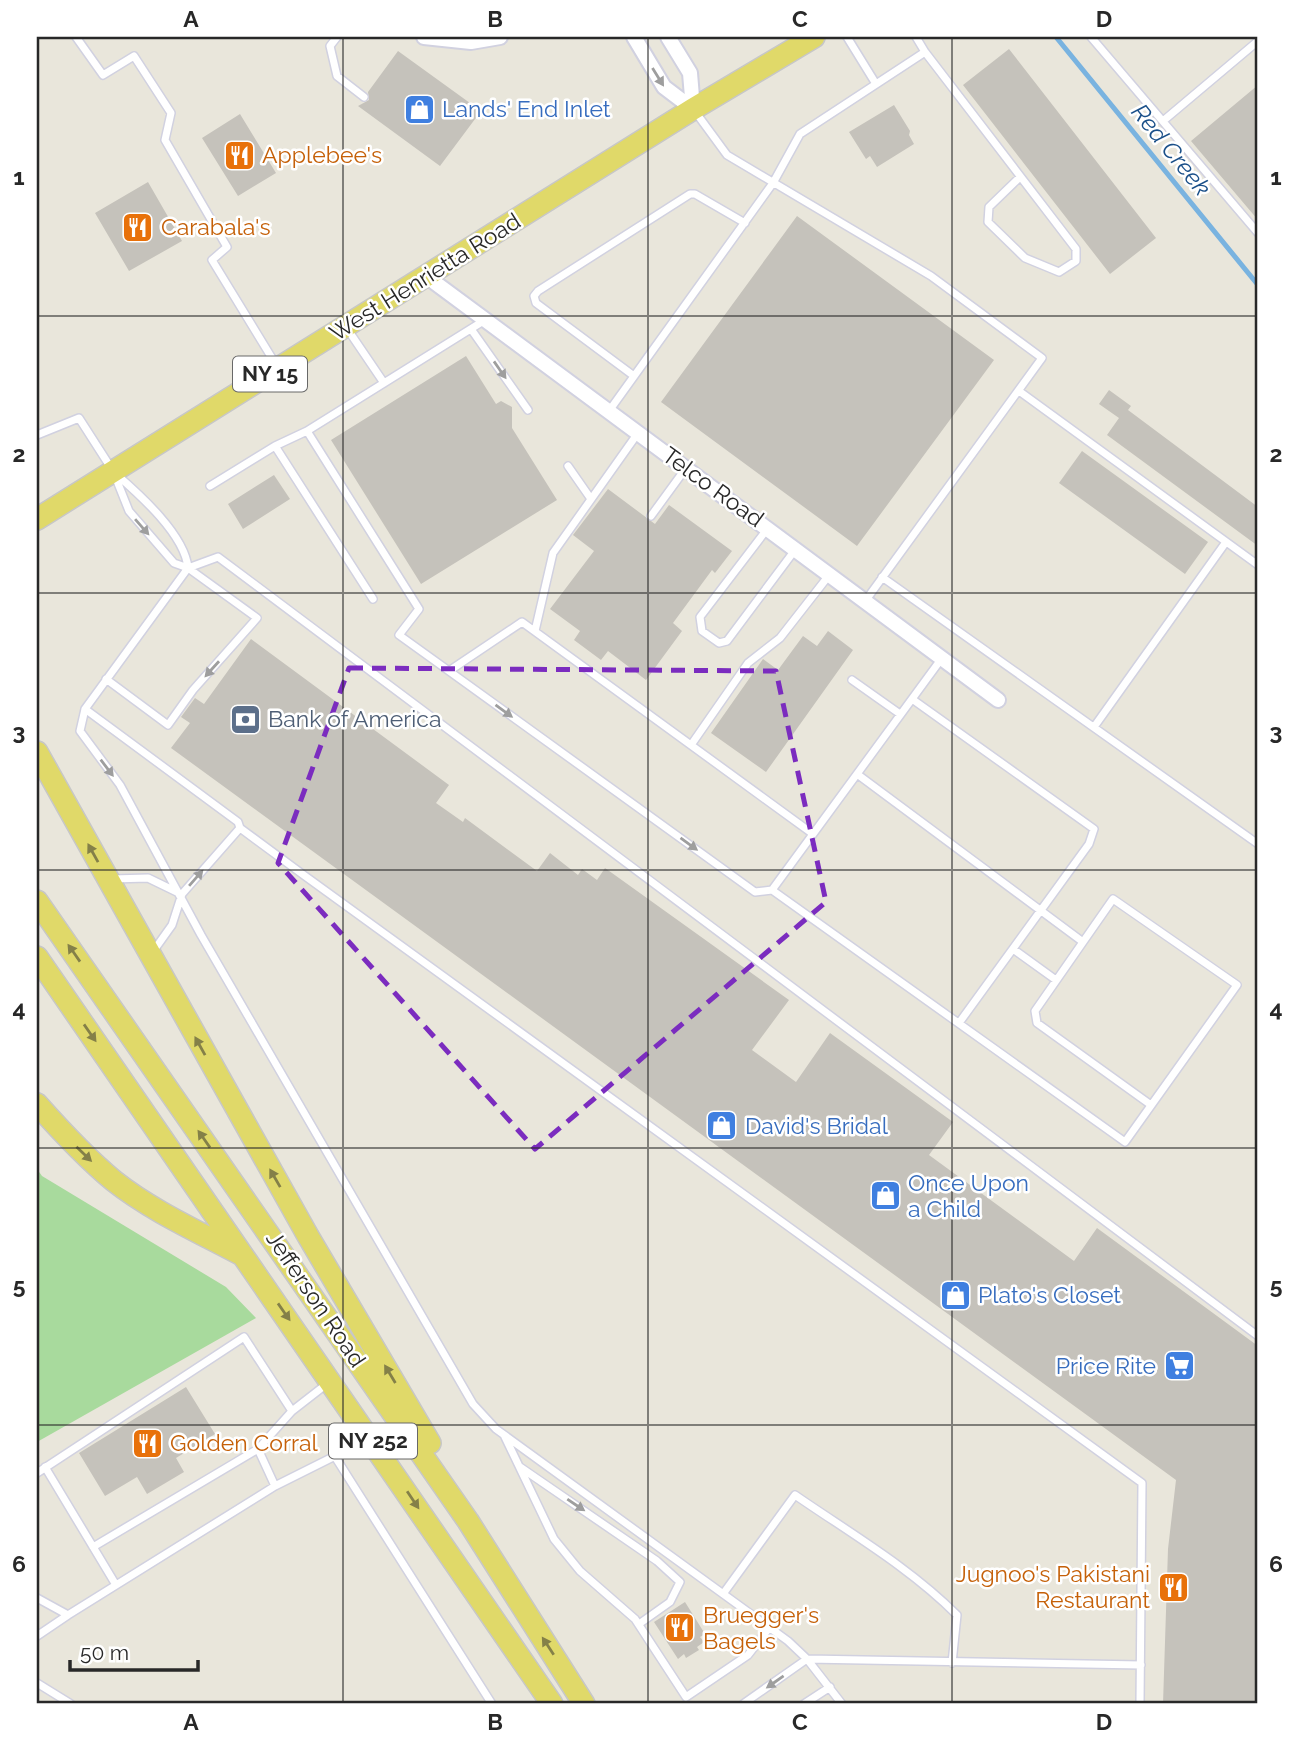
<svg xmlns="http://www.w3.org/2000/svg" width="1295" height="1741" viewBox="0 0 1295 1741" font-family="Raleway,sans-serif">
<rect width="100%" height="100%" fill="#e9e6db"/>
<path fill="#a8da9d" d="M37 1169 42 1176 226 1287 256 1318 37 1442Z"/>
<g fill="none" stroke-linecap="round" stroke-linejoin="round">
<path stroke="#79b3e0" stroke-width="5" d="M1056 37 1258 285"/>
</g>
<path fill="#c5c2bb" d="M1009 49 1156 238 1110 274 963 85Z
M398 51 481 111 440 166 358 106 369 100 368 92Z
M1258 85V220L1191 141Z
M894 105 910 131 909 135 914 144 877 167 870 156 866 159 849 132Z
M240 114 276 173 238 196 202 138Z
M148 182 182 241 129 271 95 213Z
M797 216 994 360 857 546 661 402Z
M466 356 496 404 501 401 512 407V428L557 500 421 584 331 440Z
M1109 390 1131 406 1128 410 1258 507V546L1107 435 1119 418 1099 404Z
M1082 451 1208 542 1185 574 1059 483Z
M274 475 290 499 243 529 228 504Z
M608 489 655 524 669 505 732 551 715 573 712 570 673 623 682 631 646 680 608 651 601 660 574 640 580 631 550 609 594 551 573 535Z
M828 631 853 650 766 772 711 733 763 659 778 670 803 636 817 646Z
M251 639 449 785 436 803 463 822 465 818 537 871 550 853 578 875 582 869 597 880 605 868 789 1000 752 1050 796 1082 830 1033 953 1122 929 1155 1074 1261 1097 1228 1258 1346V1704H1163L1168 1549 1176 1480 171 748 190 723 181 717 195 698 204 704Z
M186 1387 215 1434 176 1458 184 1472 147 1494 137 1477 105 1496 79 1453Z
M685 1602 705 1634 700 1637 704 1642 697 1647 699 1650 686 1658 684 1654 678 1659 654 1622Z"/>
<g fill="none" stroke-linecap="round" stroke-linejoin="round">
<defs>
<path id="service" d="M76 37 103 75 134 56 171 113 165 140 227 247 212 260 278 368
M337 37 330 46 337 76 364 97
M847 37 876 84
M916 37 925 52
M1091 37 1258 233
M694 110 727 155 931 276 1042 358 866 600
M1163 121 1258 41
M485 320 307 431 419 609 399 635 449 671 522 622 813 834
M346 327 384 383
M471 329 528 410
M634 376 536 303 534 296 538 291 690 194H695L745 223
M1019 391 1258 565
M609 411 773 183 800 134 925 52 1076 249V261L1059 272 1025 258 988 222 989 207 1020 177
M37 435 79 418 113 471 129 511 174 563 188 568 257 618 193 690 168 725 106 679
M275 446 307 431
M568 466 591 499
M116 474C140 495 185 535 188 568
M210 486 275 446 373 599
M651 516 686 468
M768 528 700 617 702 631 719 643 727 641 795 550
M882 577 1258 844
M535 631 553 553 638 433
M449 671 755 892 772 890
M852 680 900 714
M912 699 1094 829 1089 844 959 1023
M85 709 238 822 240 828 305 876 1142 1483 1140 1704
M1094 727 1226 542
M691 745 748 663 780 638 830 574
M857 774 1083 942 1113 899 1237 985 1125 1142 772 890 942 658
M112 879 148 878 181 894
M1083 942 1035 1011 1037 1023 1151 1105
M1013 949 1056 980
M152 953 172 925 182 894 240 828
M505 1437 554 1539 580 1571 635 1619 686 1697 748 1655 769 1628
M258 1449 292 1411
M334 1455 492 1704
M45 1467 116 1585
M520 1467 657 1561 680 1582 670 1602 639 1624
M37 1473 244 1337 292 1411 328 1383
M93 1547 258 1449 275 1486
M723 1594 795 1495C850 1533 909 1567 957 1615L952 1663
M37 1598 68 1615 275 1486 367 1440
M37 1636 68 1615
M37 1683 71 1704
M743 1704 807 1659 1141 1665
M804 1704 830 1687
M842 1704 807 1659 788 1641 496 1429 473 1404 201 935 120 785 80 731 85 709 188 568 218 557 1258 1336"/>
<path id="minor" d="M424 37 471 42 500 37
M634 37 664 87 693 109
M668 37 690 73 693 109
M426 276 998 700"/>
<path id="primary" d="M37 519 693 109 814 37
M37 752 308 1236 430 1443
M37 901 468 1521 584 1704
M37 957 552 1704
M37 1104C61 1131 86 1158 114 1181 152 1211 199 1232 242 1255"/>
</defs>
<use href="#service" stroke="#d1d1e0" stroke-width="10"/>
<use href="#minor" stroke="#d1d1e0" stroke-width="18"/>
<use href="#primary" stroke="#c7c7c7" stroke-width="24"/>
<use href="#service" stroke="#fff" stroke-width="7"/>
<use href="#minor" stroke="#fff" stroke-width="14"/>
<use href="#primary" stroke="#e0d969" stroke-width="21"/>
</g>
<defs><path id="oneway-solid" d="M-6-.8H1V-3.2L6.5 0L1 3.2V.8H-6Z" transform="scale(1.75)"/></defs>
<g fill="#9e9e9e">
<use href="#oneway-solid" transform="translate(658 77) rotate(58)"/>
<use href="#oneway-solid" transform="translate(500 370) rotate(55)"/>
<use href="#oneway-solid" transform="translate(142 527) rotate(49)"/>
<use href="#oneway-solid" transform="translate(212 669) rotate(132)"/>
<use href="#oneway-solid" transform="translate(504 711) rotate(36)"/>
<use href="#oneway-solid" transform="translate(107 768) rotate(53)"/>
<use href="#oneway-solid" transform="translate(689 844) rotate(36)"/>
<use href="#oneway-solid" transform="translate(196 878) rotate(-49)"/>
<use href="#oneway-solid" transform="translate(576 1505) rotate(34)"/>
<use href="#oneway-solid" transform="translate(775 1682) rotate(145)"/>
</g>
<g fill="#848048">
<use href="#oneway-solid" transform="translate(93 853) rotate(-119)"/>
<use href="#oneway-solid" transform="translate(74 953) rotate(-125)"/>
<use href="#oneway-solid" transform="translate(90 1033) rotate(55)"/>
<use href="#oneway-solid" transform="translate(200 1046) rotate(-119)"/>
<use href="#oneway-solid" transform="translate(204 1139) rotate(-125)"/>
<use href="#oneway-solid" transform="translate(84 1154) rotate(44)"/>
<use href="#oneway-solid" transform="translate(275 1178) rotate(-120)"/>
<use href="#oneway-solid" transform="translate(284 1312) rotate(55)"/>
<use href="#oneway-solid" transform="translate(390 1374) rotate(-121)"/>
<use href="#oneway-solid" transform="translate(413 1500) rotate(56)"/>
<use href="#oneway-solid" transform="translate(548 1646) rotate(-123)"/>
</g>
<path fill="none" stroke="#7b2cbf" stroke-width="5" stroke-dasharray="14 9" stroke-linejoin="round" d="M349 668 776 671 826 902 535 1149 278 863Z"/>
<path fill="none" stroke="#282828" stroke-width="2" stroke-opacity="0.55" d="M343 37V1704M648 37V1704M952 37V1704M37 316H1258M37 593H1258M37 870H1258M37 1148H1258M37 1425H1258"/>
<defs>
<symbol id="shop-square" viewBox="-11 -11 22 22"><rect x="-9" y="-9" width="18" height="18" rx="4" fill="#3f7fe0" stroke="#fff"/><path d="M-5-2.5h2.3a2.7 3.5 0 0 1 5.4 0H5L5.5 6h-11ZM-1.5-2.5h3a1.5 2.3 0 0 0-3 0Z" fill="#fff"/></symbol>
<symbol id="restaurant-square" viewBox="-11 -11 22 22"><rect x="-9" y="-9" width="18" height="18" rx="4" fill="#e8710a" stroke="#fff"/><path d="M-5-6h1v4h1v-4h1v4h1v-4h1v5L-1.5 .5V6h-2V.5L-5-1ZM5-6V6H3V1.5H1.5Q1.5-4 5-6Z" fill="#fff"/></symbol>
<symbol id="bank-square" viewBox="-11 -11 22 22"><rect x="-9" y="-9" width="18" height="18" rx="4" fill="#5c6f8a" stroke="#fff"/><path d="M-6-4H6V4H-6ZM0-2.3a2.3 2.3 0 1 0 0 4.6a2.3 2.3 0 1 0 0-4.6Z" fill="#fff"/></symbol>
<symbol id="supermarket-square" viewBox="-11 -11 22 22"><rect x="-9" y="-9" width="18" height="18" rx="4" fill="#3f7fe0" stroke="#fff"/><path d="M-6-5.5h2.5l.6 2H6L4.5 2H-2.5L-4.4-4H-6ZM-1.5 3.2a1.3 1.3 0 1 0 .1 0ZM3 3.2a1.3 1.3 0 1 0 .1 0Z" fill="#fff"/></symbol>
</defs>
<g fill-rule="evenodd">
<use href="#shop-square" x="402" y="92" width="35" height="35"/>
<use href="#restaurant-square" x="222" y="138" width="35" height="35"/>
<use href="#restaurant-square" x="120" y="210" width="35" height="35"/>
<use href="#bank-square" x="228" y="702" width="35" height="35"/>
<use href="#shop-square" x="704" y="1108" width="35" height="35"/>
<use href="#shop-square" x="868" y="1178" width="35" height="35"/>
<use href="#shop-square" x="938" y="1278" width="35" height="35"/>
<use href="#supermarket-square" x="1162" y="1348" width="35" height="35"/>
<use href="#restaurant-square" x="130" y="1426" width="35" height="35"/>
<use href="#restaurant-square" x="1156" y="1570" width="35" height="35"/>
<use href="#restaurant-square" x="662" y="1610" width="35" height="35"/>
</g>
<g text-anchor="middle" stroke-width="5" stroke-linejoin="round" paint-order="stroke">
<g fill="#fff" stroke="#686868" stroke-width="2">
<rect x="233" y="356.5" width="74" height="35" rx="5"/>
<rect x="329" y="1423.5" width="88" height="35" rx="5"/>
</g>
<g font-size="21" font-weight="bold" fill="#282828">
<text x="270" y="381">NY 15</text>
<text x="373" y="1448">NY 252</text>
</g>
<g font-size="23" fill="#366cbe" stroke="#fff" text-anchor="start">
<text x="442" y="117">Lands' End Inlet</text>
<text x="745" y="1134">David's Bridal</text>
<text x="908" y="1191">Once Upon<tspan x="908" dy="26">a Child</tspan></text>
<text x="978" y="1303">Plato's Closet</text>
<text x="1156" y="1374" text-anchor="end">Price Rite</text>
</g>
<g font-size="23" fill="#c56008" stroke="#fff" text-anchor="start">
<text x="262" y="163">Applebee's</text>
<text x="161" y="235">Carabala's</text>
<text x="170" y="1451">Golden Corral</text>
<text x="1150" y="1582" text-anchor="end">Jugnoo's Pakistani<tspan x="1150" dy="26">Restaurant</tspan></text>
<text x="703" y="1623">Bruegger's<tspan x="703" dy="26">Bagels</tspan></text>
</g>
<g font-size="23" fill="#282828" stroke="#fff">
<text transform="translate(425 277) rotate(-32)" y="8">West Henrietta Road</text>
<text transform="translate(713 487) rotate(36)" y="8">Telco Road</text>
<text transform="translate(316 1299) rotate(56)" y="8">Jefferson Road</text>
</g>
<g font-size="23" fill="#4e5e75" stroke="#fff" text-anchor="start">
<text x="268" y="727">Bank of America</text>
</g>
<g font-size="24" font-style="italic" fill="#1b5089" stroke="#fff">
<text transform="translate(1171 150) rotate(51)" y="8">Red Creek</text>
</g>
</g>
<rect width="1295" height="1741" fill="none" stroke="#ffffff" stroke-width="77"/>
<path d="M70 1660v10h128v-10" fill="none" stroke="#282828" stroke-width="3.5"/>
<text x="80" y="1660" font-size="21" fill="#282828" stroke="#ffffff" stroke-width="5" paint-order="stroke">50 m</text>
<rect x="38" y="38" width="1218" height="1664" fill="none" stroke="#282828" stroke-width="2.5"/>
<g font-size="23" text-anchor="middle" font-weight="bold" fill="#282828">
<text x="191" y="27">A</text>
<text x="495" y="27">B</text>
<text x="800" y="27">C</text>
<text x="1104" y="27">D</text>
<text x="19" y="185">1</text>
<text x="1276" y="185">1</text>
<text x="19" y="462">2</text>
<text x="1276" y="462">2</text>
<text x="19" y="740">3</text>
<text x="1276" y="740">3</text>
<text x="19" y="1017">4</text>
<text x="1276" y="1017">4</text>
<text x="19" y="1294">5</text>
<text x="1276" y="1294">5</text>
<text x="19" y="1572">6</text>
<text x="1276" y="1572">6</text>
<text x="191" y="1730">A</text>
<text x="495" y="1730">B</text>
<text x="800" y="1730">C</text>
<text x="1104" y="1730">D</text>
</g>
</svg>
